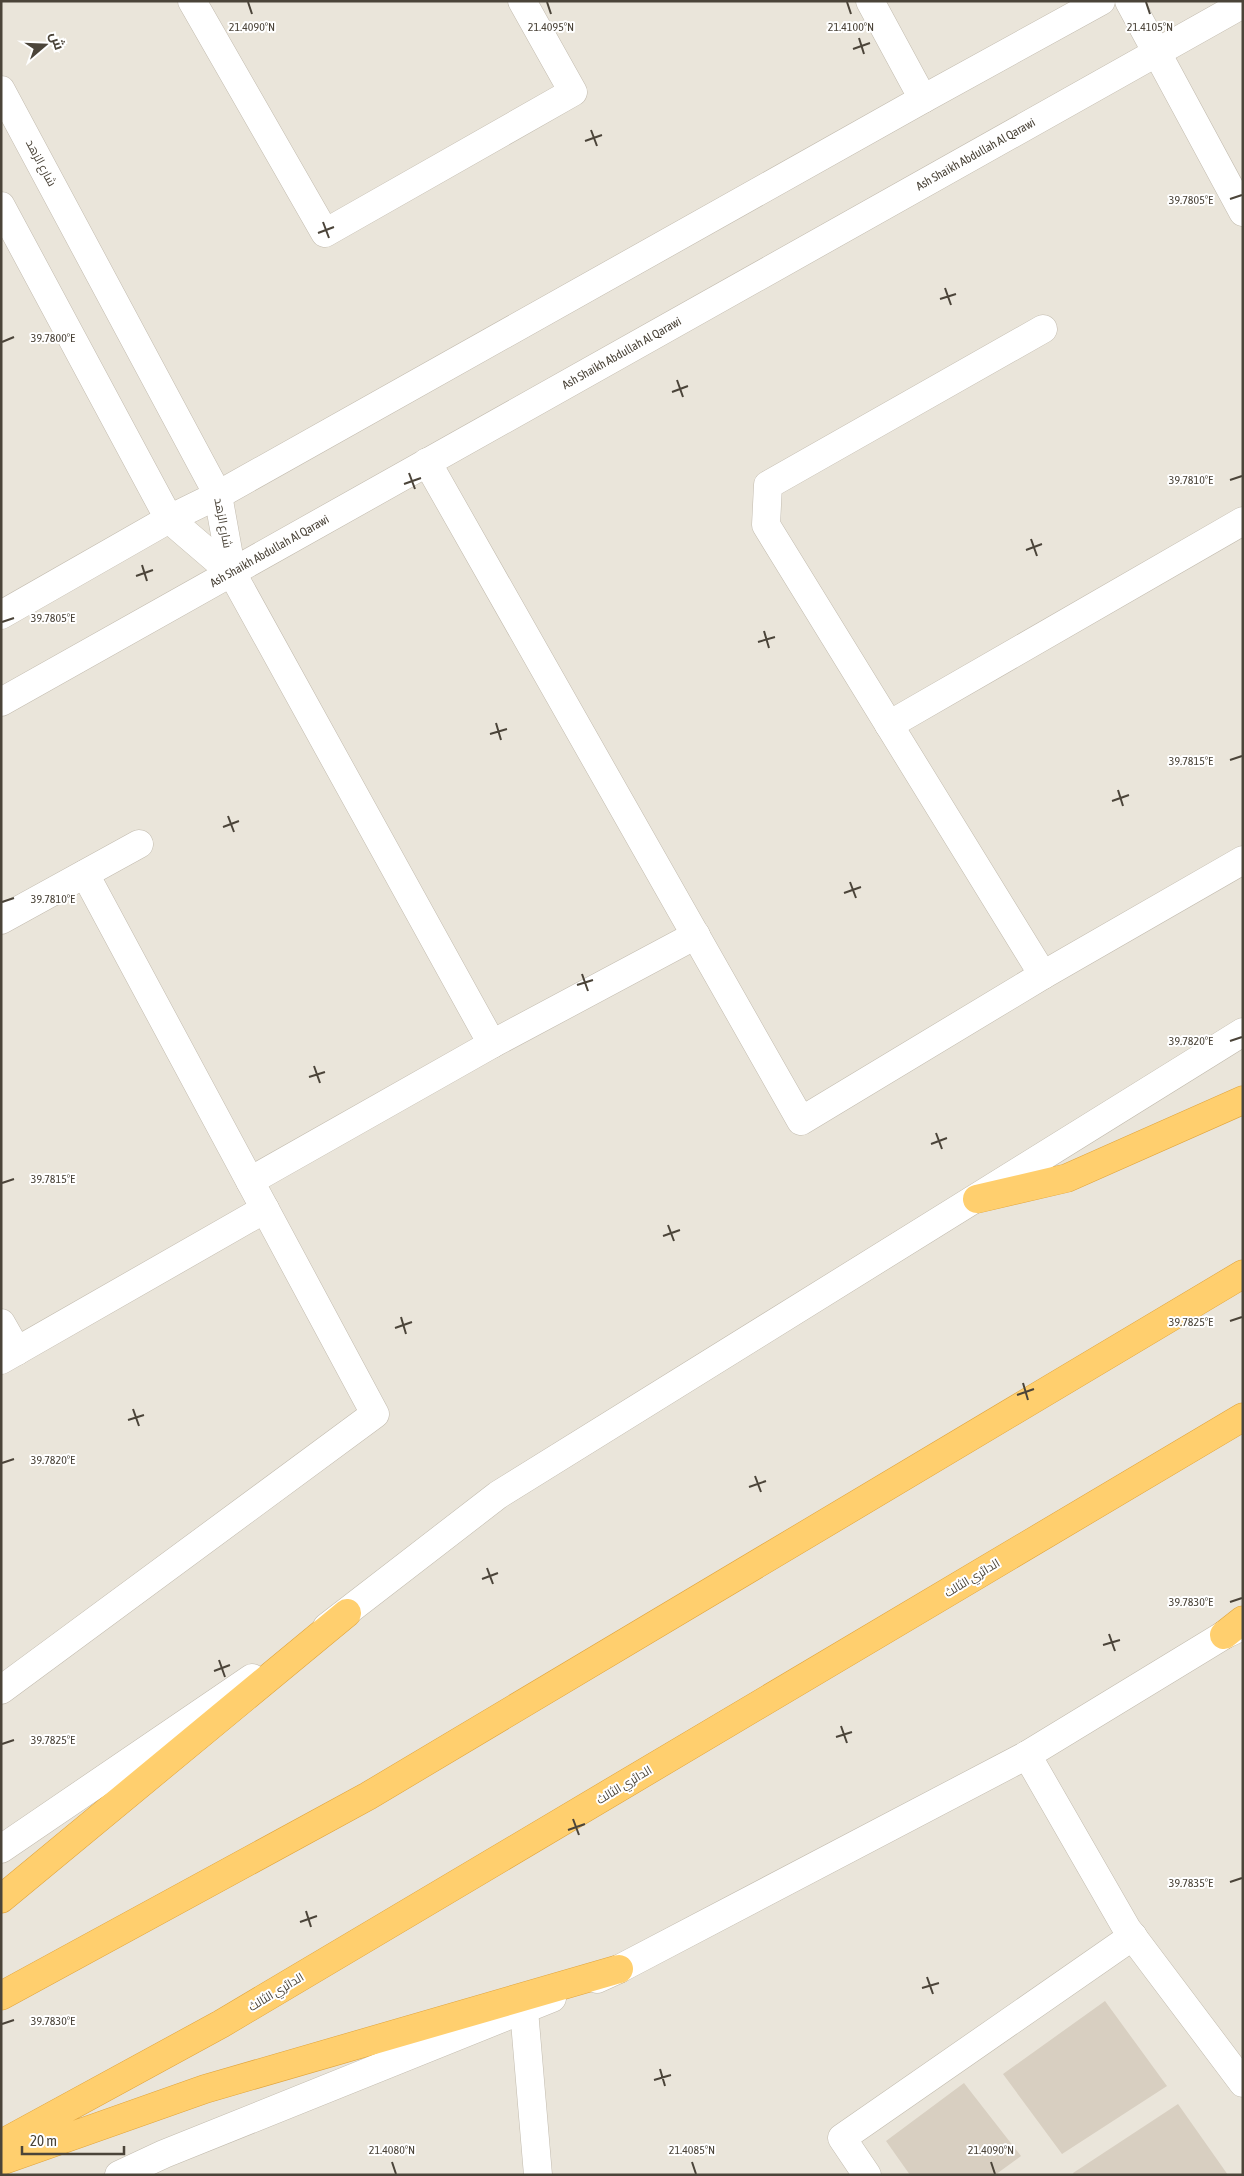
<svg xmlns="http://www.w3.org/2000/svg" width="1244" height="2176" viewBox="0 0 1244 2176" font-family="'Asap Condensed',Cairo,sans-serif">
<rect width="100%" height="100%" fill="#f6f3ec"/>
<path fill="#eae5da" d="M1 1H1243V2175H1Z"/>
<path fill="#d8cfc1" d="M1105 2001 1167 2086 1062 2154 1003 2074Z
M964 2083 1021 2156 995 2175H910L886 2141Z
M1178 2104 1228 2175H1074L1073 2173Z"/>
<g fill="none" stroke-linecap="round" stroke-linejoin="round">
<defs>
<g id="minor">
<path d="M192 1 325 233 573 92 522 1"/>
<path d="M870 1 923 99"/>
<path d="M1129 1 1243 212"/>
<path d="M1 90 218 495 232 573 492 1044"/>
<path d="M1 206 169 519 232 573"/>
<path d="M1043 329 768 485 766 525 1043 975"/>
<path d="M427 462 801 1121 1043 975 1243 860"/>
<path d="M1 615 169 519 218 495 923 99 1101 1"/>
<path id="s1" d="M1 702 1243 4"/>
<path d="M889 725 1243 521"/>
<path d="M1 920 139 844"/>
<path d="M250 1181 492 1044 696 935"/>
<path d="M1 1323 17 1351"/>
<path d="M1 1360 265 1209"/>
<path d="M327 1627 498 1495 1243 1032"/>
<path d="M1 1690 375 1414 85 874"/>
<path d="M1027 1755 1127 1929 1243 2083"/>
<path d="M1 1849 252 1678"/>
<path d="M597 1979 619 1969 1027 1755 1224 1635 1243 1626"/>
<path d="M524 2010 538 2175"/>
<path d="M119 2175 164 2154 552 1998"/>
<path d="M867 2175 842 2138 1133 1936"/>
</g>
<path id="highway" d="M977 1199 1067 1178 1243 1100
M1224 1635 1243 1620
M1 1899 347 1613
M1 1996 368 1796 1243 1274
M1 2144 221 2024 1243 1417
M1 2161 205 2089 619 1969"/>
</defs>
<use href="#minor" stroke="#c2bbae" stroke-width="29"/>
<use href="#highway" stroke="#e0a43c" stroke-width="29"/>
<use href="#minor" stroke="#fff" stroke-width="28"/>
<use href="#highway" stroke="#ffcf6e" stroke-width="28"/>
</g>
<path fill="none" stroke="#4b4439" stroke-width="2" d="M248 2 252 14M547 2 551 14M847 2 851 14M1146 2 1150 14M859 38 864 54M853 49 870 43M591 130 597 146M585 141 602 135M1230 199 1242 195M323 222 329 238M318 233 334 227M945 288 951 305M940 299 956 294M2 342 14 337M677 380 683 397M672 392 688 386M409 473 415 489M1230 480 1242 476M404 484 421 478M1031 539 1037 556M1026 550 1042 544M142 565 147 581M136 576 153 570M2 622 14 618M764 631 769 648M758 642 775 637M496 723 501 740M490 734 507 729M1230 760 1242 756M1118 790 1123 806M1112 801 1129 795M228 816 234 832M223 827 239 821M850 882 856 898M844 893 861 887M2 902 14 898M582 974 588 991M577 985 593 980M1230 1041 1242 1037M314 1066 320 1083M309 1077 325 1072M936 1133 942 1149M931 1144 947 1138M2 1183 14 1179M668 1225 674 1241M663 1236 680 1230M401 1317 406 1334M1230 1321 1242 1317M395 1328 412 1322M1023 1383 1028 1400M1017 1395 1034 1389M133 1409 139 1426M128 1420 144 1415M2 1463 14 1459M755 1476 761 1492M749 1487 766 1481M487 1568 493 1584M482 1579 498 1573M1230 1602 1242 1598M1109 1634 1115 1651M1103 1645 1120 1640M219 1660 225 1677M214 1671 230 1665M841 1726 847 1743M836 1737 852 1732M2 1744 14 1740M573 1819 579 1835M568 1830 585 1824M1230 1882 1242 1878M306 1911 311 1927M300 1922 317 1916M927 1977 933 1994M922 1988 939 1983M2 2024 14 2020M660 2069 665 2086M654 2080 671 2075M392 2162 396 2174M692 2162 696 2174M991 2162 995 2174"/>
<g text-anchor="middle" stroke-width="4" stroke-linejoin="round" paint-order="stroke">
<g font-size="12" fill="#4b4439" stroke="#fff">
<text dy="4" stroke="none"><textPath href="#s1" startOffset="1118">Ash Shaikh Abdullah Al Qarawi</textPath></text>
<text transform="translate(41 163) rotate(62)" y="4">شارع الزهد</text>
<text dy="4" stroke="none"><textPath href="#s1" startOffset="712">Ash Shaikh Abdullah Al Qarawi</textPath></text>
<text transform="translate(223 523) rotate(79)" y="4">شارع الزهد</text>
<text dy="4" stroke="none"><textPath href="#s1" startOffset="308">Ash Shaikh Abdullah Al Qarawi</textPath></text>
<text transform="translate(972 1578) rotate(-31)" y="4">الدائري الثالث</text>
<text transform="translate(624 1785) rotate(-31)" y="4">الدائري الثالث</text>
<text transform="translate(276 1992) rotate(-31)" y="4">الدائري الثالث</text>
</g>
</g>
<g font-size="12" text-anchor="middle" fill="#4b4439" stroke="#fff" stroke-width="4" stroke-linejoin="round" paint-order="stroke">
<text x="551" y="31">21.4095°N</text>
<text x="1150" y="31">21.4105°N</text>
<text x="252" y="31">21.4090°N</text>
<text x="851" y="31">21.4100°N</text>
<text x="1191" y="204">39.7805°E</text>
<text x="53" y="342">39.7800°E</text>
<text x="1191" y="484">39.7810°E</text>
<text x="53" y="622">39.7805°E</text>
<text x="1191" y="765">39.7815°E</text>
<text x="53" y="903">39.7810°E</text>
<text x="1191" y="1045">39.7820°E</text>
<text x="53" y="1183">39.7815°E</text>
<text x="1191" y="1326">39.7825°E</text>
<text x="53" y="1464">39.7820°E</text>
<text x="1191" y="1606">39.7830°E</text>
<text x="53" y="1744">39.7825°E</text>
<text x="1191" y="1887">39.7835°E</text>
<text x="53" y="2025">39.7830°E</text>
<text x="392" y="2154">21.4080°N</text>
<text x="692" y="2154">21.4085°N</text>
<text x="991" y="2154">21.4090°N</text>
</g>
<rect width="1244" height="2176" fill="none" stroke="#4b4439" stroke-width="5"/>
<g transform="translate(45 45) rotate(71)" stroke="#ffffff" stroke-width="4" paint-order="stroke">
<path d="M0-4L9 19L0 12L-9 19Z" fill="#4b4439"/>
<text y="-8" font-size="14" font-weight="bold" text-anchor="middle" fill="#4b4439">ش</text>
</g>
<path d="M22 2146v8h102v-8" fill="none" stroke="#4b4439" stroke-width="2.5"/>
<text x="30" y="2146" font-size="15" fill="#4b4439" stroke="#ffffff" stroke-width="4" paint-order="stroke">20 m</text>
</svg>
